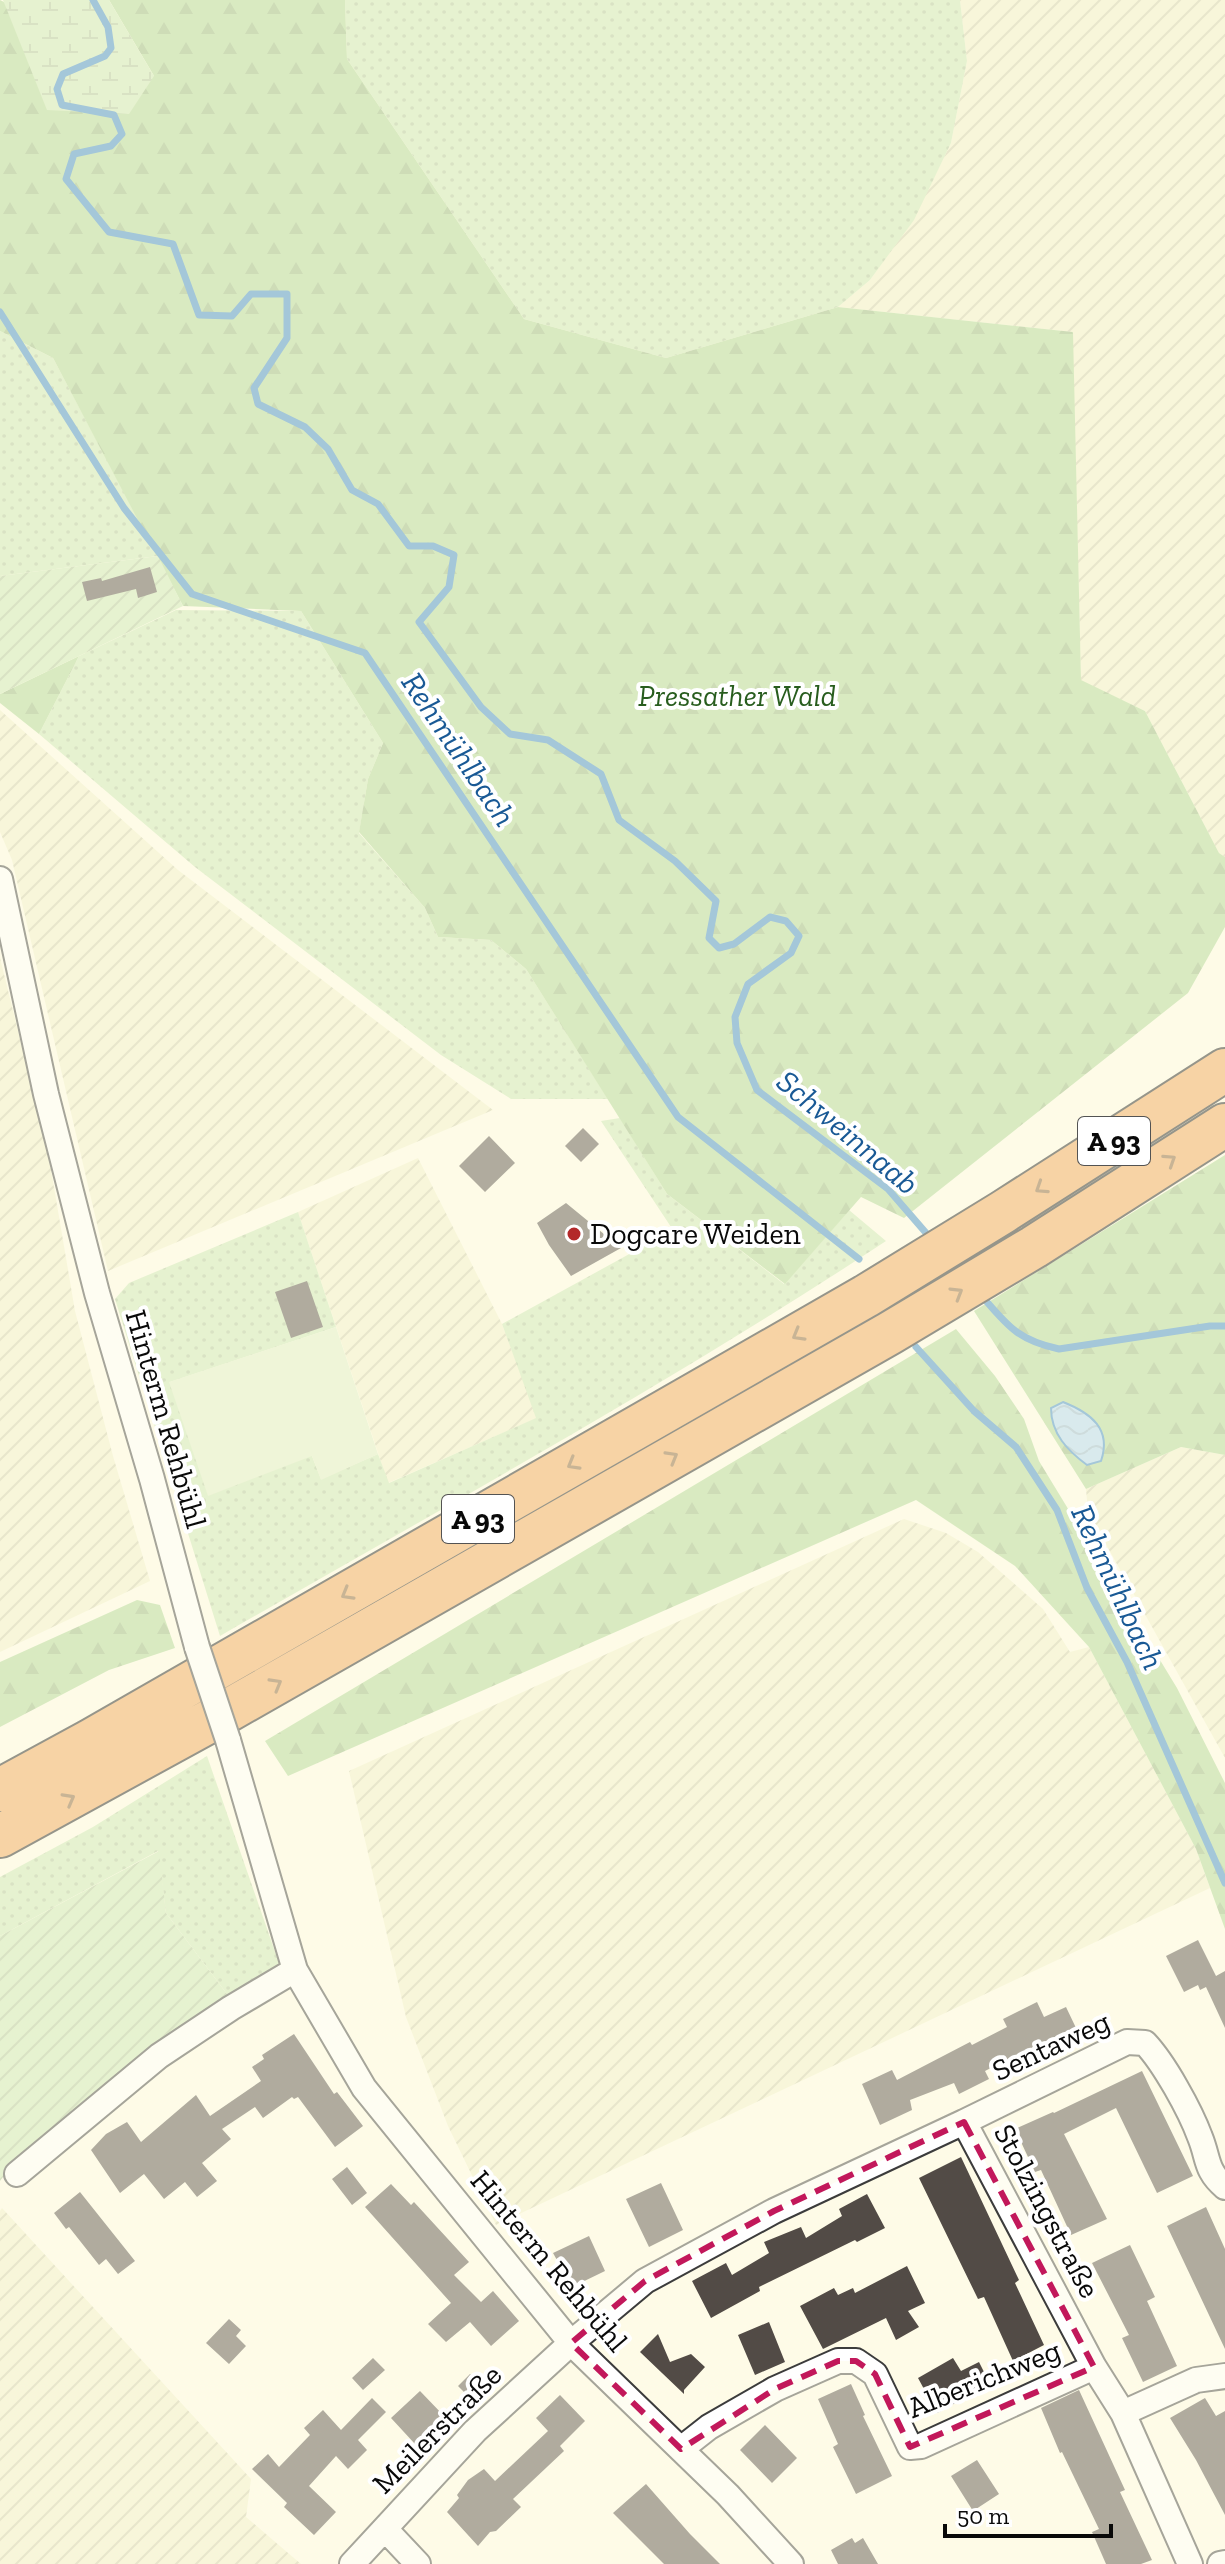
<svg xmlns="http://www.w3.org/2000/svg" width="1225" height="2564" viewBox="0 0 1225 2564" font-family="'Zilla Slab',serif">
<defs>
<pattern id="farmland-furrows" width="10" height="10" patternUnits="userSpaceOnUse" patternTransform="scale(2)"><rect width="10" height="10" fill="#f2f0c9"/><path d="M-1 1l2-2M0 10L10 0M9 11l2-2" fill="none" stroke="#ceccab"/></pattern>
<pattern id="grass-dots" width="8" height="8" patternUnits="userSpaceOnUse" patternTransform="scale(2)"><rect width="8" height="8" fill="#cbe6b3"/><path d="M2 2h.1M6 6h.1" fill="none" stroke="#adc499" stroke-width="1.8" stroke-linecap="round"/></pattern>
<pattern id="forest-firs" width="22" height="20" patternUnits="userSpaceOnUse" patternTransform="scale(2)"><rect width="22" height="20" fill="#aed693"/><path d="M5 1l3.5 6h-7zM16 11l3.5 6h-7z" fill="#94b67d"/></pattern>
<pattern id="wetland-marsh" width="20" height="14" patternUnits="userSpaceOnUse" patternTransform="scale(2)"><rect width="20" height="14" fill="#cbe6b3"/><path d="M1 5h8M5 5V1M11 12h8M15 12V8" fill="none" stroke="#adc499"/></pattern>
<pattern id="garden-furrows" width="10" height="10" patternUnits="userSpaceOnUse" patternTransform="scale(2)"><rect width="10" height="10" fill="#cbe6b3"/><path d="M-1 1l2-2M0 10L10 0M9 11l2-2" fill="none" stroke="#adc499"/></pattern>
<pattern id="water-waves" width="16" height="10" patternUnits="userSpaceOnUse" patternTransform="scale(2)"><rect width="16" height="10" fill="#aed6f3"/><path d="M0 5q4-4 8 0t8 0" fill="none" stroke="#94b6cf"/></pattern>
</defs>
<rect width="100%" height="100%" fill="#fefbe7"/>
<path fill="url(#farmland-furrows)" d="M960 0H1225V857L1219 853 1145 711 1081 681 1072 332 838 307 870 280 913 220 951 143 967 61Z
M0 710 178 870 493 1110 108 1271 12 860 0 832Z
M0 958 48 1152 75 1311 113 1456 150 1581 0 1652Z
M418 1158 502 1324 537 1418 388 1483 298 1212Z
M1181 1447 1225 1455V1758L1088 1512 1086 1489Z
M904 1519 946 1533 978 1552 1043 1609 1070 1652 1089 1647 1196 1849 1210 1888 496 2225 448 2126 406 2017 349 1771Z
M2 2208 251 2479 246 2517 301 2564H0V2211Z"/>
<path fill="url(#grass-dots)" d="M345 0H960L967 61 951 143 914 220 870 280 838 307 666 358 524 319 347 59Z
M0 331 53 358 158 556 0 576Z
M176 610 301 611 383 743 368 779 359 833 425 908 438 937 491 940 526 969 608 1099H511L441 1055 195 867 39 734 79 656Z
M620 1118 667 1194 784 1284 849 1210 886 1241C671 1383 444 1507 220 1636L115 1299 129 1283 298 1212 336 1327 170 1382 312 1456 321 1479 378 1454 389 1483 536 1418 502 1324 673 1230 601 1121Z
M207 1756 281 1969 230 1998 166 1913 158 1851 0 1936V1877L93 1827Z"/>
<path fill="url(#forest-firs)" d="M0 0 154 76 109 0H345L347 59 524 319 666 358 838 307 1073 332 1081 680 1145 711 1219 853 1225 857V927L1188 993 904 1218 861 1197 785 1284 667 1194 526 969 491 940 438 937 425 908 359 832 368 779 383 743 301 611 183 606 53 358 0 331Z
M79 656 39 734 0 703V694Z
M1225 1155V1455L1181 1447 1086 1489 974 1311Z
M956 1329 995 1376 1024 1419 1039 1461 1177 1688 1225 1783V1929L1196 1849 1089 1647 1015 1566 916 1500 288 1776 265 1741Z
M137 1600 160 1605 175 1648 109 1670 0 1727V1662Z"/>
<path fill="url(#wetland-marsh)" d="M3 0H109L154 76 129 114 47 110Z"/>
<path fill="url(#garden-furrows)" d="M158 556 183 606 0 694V576Z
M159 1851 166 1913 230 1998 13 2164 0 2181V1936Z"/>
<path fill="#ddedc5" d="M336 1327 378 1454 321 1480 312 1456 208 1496 169 1382Z"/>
<path fill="url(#water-waves)" stroke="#3887c7" stroke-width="2" d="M1063 1402C1091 1413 1112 1429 1101 1461L1087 1465C1068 1451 1051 1434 1051 1408Z"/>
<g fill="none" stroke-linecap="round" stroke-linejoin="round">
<path stroke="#3887c7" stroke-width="7" d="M93 0 108 27 111 48 105 56 63 74 57 89 62 105 114 115 122 134 111 146 74 154 66 179 109 232 173 244 199 315 232 316 251 294H287V338L254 388 258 404 305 427 328 449 352 490 378 504 409 546H433L454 555 449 587 419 622 481 707 510 734 548 740 601 774 619 820 675 861 716 901 709 938 719 948 734 944 770 917 786 921 799 936 791 953 748 984 735 1017 737 1043 757 1090 888 1189 933 1241
M0 312 124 508 192 594 365 653 678 1117 859 1259
M981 1295C1007 1325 1017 1340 1059 1349L1210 1326H1225
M916 1347 974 1411 1016 1447 1057 1510 1087 1588 1127 1662 1225 1883"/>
</g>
<path fill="#524b46" d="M150 567 157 592 138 598 136 589 87 601 82 582 101 578 102 581Z
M583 1128 599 1144 581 1162 565 1146Z
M489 1136 515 1163 485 1192 459 1166Z
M566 1203 621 1248 571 1276 549 1245 537 1223Z
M307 1281 323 1327 291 1338 275 1292Z
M1198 1940 1216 1976 1225 1971V2028L1206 1987 1200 1990 1198 1985 1184 1992 1166 1956Z
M1037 2002 1044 2017 1066 2007 1077 2030 1056 2040 1058 2045 1024 2061 1020 2053 985 2071 989 2079 959 2094 954 2083 910 2100 912 2110 880 2125 862 2084 892 2070 897 2080 970 2042 972 2045 1007 2027 1003 2019Z
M294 2034 334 2094 337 2092 363 2126 335 2147 298 2097 294 2099 292 2097 263 2118 255 2107 222 2129 231 2139 202 2163 217 2181 197 2197 185 2182 164 2199 144 2174 120 2193 91 2150 106 2134 127 2122 141 2142 196 2095 210 2116 261 2081 252 2067 264 2059 262 2055Z
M1142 2071 1193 2176 1157 2193 1116 2108 1064 2134 1107 2219 1071 2235 1041 2170 1035 2172 1015 2129 1053 2112 1054 2113Z
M961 2157 1019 2280 1015 2283 1044 2345 1013 2361 984 2297 978 2299 919 2178Z
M347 2167 367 2193 352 2205 332 2179Z
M661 2183 683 2230 649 2247 626 2199Z
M391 2184 411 2205 414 2202 469 2262 454 2275 481 2302 493 2291 519 2321 491 2346 470 2322 446 2342 428 2324 451 2303 365 2207Z
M80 2192 135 2261 118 2274 106 2259 99 2265 69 2227 66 2229 54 2213Z
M867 2194 885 2228 857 2242 855 2240 759 2287 760 2291 711 2318 692 2281 726 2263 732 2275 769 2253 764 2242 801 2227 806 2238 842 2216 839 2209Z
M1206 2207 1225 2249V2349L1167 2226Z
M589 2236 605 2271 572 2287 553 2253Z
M1130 2245 1155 2297 1147 2301 1177 2366 1143 2382 1122 2338 1129 2335 1092 2263Z
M907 2266 925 2303 908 2311 919 2327 896 2340 886 2318 823 2349 800 2306 834 2288 838 2295 853 2288 855 2293Z
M229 2319 241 2330 236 2336 246 2346 229 2364 206 2343Z
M769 2322 785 2362 755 2375 738 2335Z
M658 2334 670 2362 691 2354 705 2367 684 2390V2394L640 2352Z
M373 2358 385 2370 363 2390 352 2378Z
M953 2358 961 2371 979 2362 990 2384 937 2413 918 2378Z
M470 2374 485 2389 473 2401 458 2386Z
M851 2384 865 2415 863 2416 892 2476 856 2494 833 2447 838 2444 818 2399Z
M1079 2390 1125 2490 1120 2492 1152 2560 1141 2564H1106L1092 2532 1099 2529 1062 2452 1060 2453 1041 2408Z
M420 2391 445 2417 415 2444 391 2418Z
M560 2395 585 2421 560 2446 564 2451 513 2499 521 2507 496 2531 490 2532 478 2546 447 2512 459 2498 457 2495 468 2480 484 2469 495 2481 548 2431 536 2418Z
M372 2398 386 2412 358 2440 367 2450 348 2469 336 2456 309 2486 336 2512 314 2535 284 2507 287 2503 252 2469 268 2454 279 2467 310 2435 304 2428 323 2410 341 2430Z
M1205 2398 1216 2416 1225 2411V2515L1196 2460 1170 2418Z
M765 2425 797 2458 772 2483 740 2450Z
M977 2460 999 2494 973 2511 951 2476Z
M646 2484 690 2534 720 2564H664L613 2513Z
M852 2538 855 2543 863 2538 878 2564H838L831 2550Z"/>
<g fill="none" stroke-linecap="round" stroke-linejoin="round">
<defs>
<path id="minor" d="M0 879 46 1094 97 1293 152 1479 197 1647
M228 1740 295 1970 364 2088 571 2343 728 2495 791 2564
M964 2122 1127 2042 1145 2043C1164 2063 1190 2110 1200 2137 1209 2159 1205 2170 1225 2187
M17 2174 159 2056 231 2008 295 1970
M1123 2413 1196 2380 1225 2376
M681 2449 709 2427 775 2389 838 2361H856L875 2374 910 2447 921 2446 1094 2367
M385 2529 418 2564
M352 2564 475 2431 571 2343 645 2281 774 2211 964 2122 1094 2367 1123 2413 1190 2564
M1220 2564 1225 2563"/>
<path id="motorway" d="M0 1790 90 1741 866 1296 1003 1212 1225 1070
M0 1836 208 1722 890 1333 1034 1247 1225 1125"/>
</defs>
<use href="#minor" stroke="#3c3c3c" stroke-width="28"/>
<use href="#motorway" stroke="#1a1a1a" stroke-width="46"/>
<use href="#minor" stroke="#fff" stroke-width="24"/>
<use href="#motorway" stroke="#efa254" stroke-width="42"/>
<defs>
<path id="minor-bridge" d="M197 1647 228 1740"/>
</defs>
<use href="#minor-bridge" stroke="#3c3c3c" stroke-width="28" stroke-linecap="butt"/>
<use href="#minor-bridge" stroke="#fff" stroke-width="24"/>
</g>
<defs><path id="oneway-chevron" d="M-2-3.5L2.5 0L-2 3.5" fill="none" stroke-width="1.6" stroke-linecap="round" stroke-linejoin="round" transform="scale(2)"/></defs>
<g stroke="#885d32">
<use href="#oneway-chevron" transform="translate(1170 1160) rotate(-33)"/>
<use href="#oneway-chevron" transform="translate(1041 1188) rotate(147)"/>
<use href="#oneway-chevron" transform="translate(957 1293) rotate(-31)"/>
<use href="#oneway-chevron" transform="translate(798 1335) rotate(150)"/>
<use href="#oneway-chevron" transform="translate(672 1457) rotate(-30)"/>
<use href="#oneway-chevron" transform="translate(573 1464) rotate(150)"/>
<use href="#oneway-chevron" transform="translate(347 1594) rotate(150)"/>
<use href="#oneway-chevron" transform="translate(276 1684) rotate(-30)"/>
<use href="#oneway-chevron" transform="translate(69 1799) rotate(-29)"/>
</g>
<path d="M0 0H1225V2564H0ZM964 2122 1094 2367 910 2447 875 2374 856 2361H838L775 2389 681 2449 571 2343 645 2281 774 2211Z" fill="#fefbe7" fill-opacity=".55" fill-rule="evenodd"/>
<path fill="none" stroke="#c2185b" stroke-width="6" stroke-dasharray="16 10" stroke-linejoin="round" d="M964 2122 1094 2367 910 2447 875 2374 856 2361H838L775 2389 681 2449 571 2343 645 2281 774 2211Z"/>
<circle fill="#b32829" stroke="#fff" stroke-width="3" cx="574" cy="1234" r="8"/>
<g text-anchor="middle" stroke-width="8" stroke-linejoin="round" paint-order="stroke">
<g fill="#fff" stroke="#535353" stroke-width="2">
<rect x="1078" y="1117" width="72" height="48" rx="6"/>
<rect x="442" y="1495" width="72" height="48" rx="6"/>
</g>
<g font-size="28" font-weight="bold" fill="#090909">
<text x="1114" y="1151">A 93</text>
<text x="478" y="1529">A 93</text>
</g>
<g font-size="30" font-style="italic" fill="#285d1e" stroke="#fff">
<text x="737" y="706">Pressather Wald</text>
</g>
<g font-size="30" fill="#090909" stroke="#fff" text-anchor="start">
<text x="590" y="1244">Dogcare Weiden</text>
</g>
<g font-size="30" fill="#090909" stroke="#fff">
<text transform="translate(166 1419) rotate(74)" y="10">Hinterm Rehbühl</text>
<text transform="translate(1051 2046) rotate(-25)" y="10">Sentaweg</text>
<text transform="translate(1047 2211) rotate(62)" y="10">Stolzingstraße</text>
<text transform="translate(549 2261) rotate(50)" y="10">Hinterm Rehbühl</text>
<text transform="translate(984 2379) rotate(-22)" y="10">Alberichweg</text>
<text transform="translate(437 2429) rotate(-45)" y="10">Meilerstraße</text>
</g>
<g font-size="32" font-style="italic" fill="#195995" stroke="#fff">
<text transform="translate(459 749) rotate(56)" y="11">Rehmühlbach</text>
<text transform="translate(848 1132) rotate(40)" y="11">Schweinnaab</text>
<text transform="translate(1118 1587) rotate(65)" y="11">Rehmühlbach</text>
</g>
</g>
<path d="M945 2524v12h166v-12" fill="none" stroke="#090909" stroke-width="4"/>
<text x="957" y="2524" font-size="24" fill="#090909" stroke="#ffffff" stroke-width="6" paint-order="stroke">50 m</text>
</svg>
